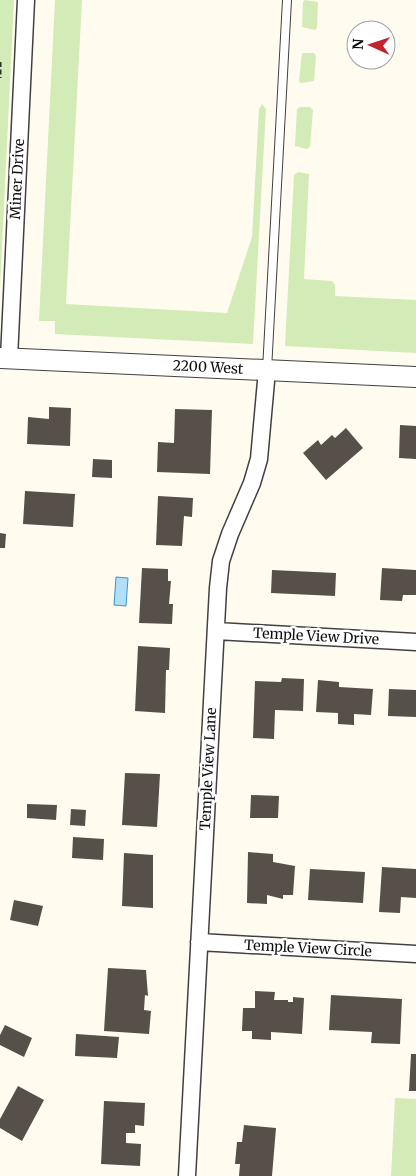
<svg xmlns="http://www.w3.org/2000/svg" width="416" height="1176" viewBox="0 0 416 1176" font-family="Merriweather,serif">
<rect width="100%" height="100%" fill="#fffcef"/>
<path fill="#d3ebb7" d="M0 0H14L0 288Z
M55 0H82L66 304 227 313 252 237 259 109 262 104 266 109 253 344 55 334V321H39Z
M305 0 318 2 317 28 315 30 302 27 303 2Z
M302 53H314L316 56 314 81 300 83 299 80Z
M300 107H310L313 110 310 147 307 149 295 146 297 109Z
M298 172 309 174 304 279 332 281 335 285V296L416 300V353L285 346 294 175Z
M395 1098 416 1099V1176H391Z"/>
<path fill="#b2dff8" stroke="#3795d1" d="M116 577 128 578 126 606 114 605Z"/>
<path fill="#574f4a" d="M49 407 71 408 70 446 27 444 28 417 49 419Z
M175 409 212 410 210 474 157 472 158 442 174 443Z
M400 425 416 426V459L399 458Z
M346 428 363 448 326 480 303 453 318 440 321 445 332 435 335 438Z
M93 459 112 460V478L92 477Z
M25 491 75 494 73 527 23 524Z
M158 496 193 498 192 517 184 516 182 546 156 545Z
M0 533 6 534 5 548H0Z
M142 568 168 569V581H171L169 604H173L172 624 139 623Z
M382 568 416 570V595H403L402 601 380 600Z
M272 570 336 573 335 596 271 593Z
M138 646 170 648 169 670H166L165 713 135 711Z
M282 678 304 679 303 711 275 710 274 739 253 738 255 681 281 682Z
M318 680 339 682V687L373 689 371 715 354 714V725L338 724V713L316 712Z
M389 689 416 690V717L388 716Z
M125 773 160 774 157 827 122 825Z
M251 795 279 796 278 818H250Z
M27 804 57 805 56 820 27 818Z
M71 809 86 810 85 826 70 825Z
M73 837 104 839 103 860 72 858Z
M248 852 273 854V862L295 866 293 895H283V899L267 895V904L247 903Z
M124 853 153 855V908L122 906Z
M382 867 416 869V898L401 897 400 913 379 912Z
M310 869 365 872 363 903 308 900Z
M14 900 43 906 38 926 10 920Z
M108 968 146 970 148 996 145 995 144 1010 151 1011 149 1034 104 1031Z
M255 991 275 992 274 1000H288V1002H293V997L304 998 302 1034 271 1032V1040L252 1039V1031H242L243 1008H255Z
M331 995 402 999 400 1044 371 1043 372 1032 329 1030Z
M5 1025 32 1038 24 1057 0 1045V1035Z
M76 1034 119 1037 117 1058 75 1056Z
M411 1054H416V1091H409Z
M18 1086 44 1100 22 1141 0 1128V1119Z
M104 1101 145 1103 144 1126 135 1125V1133H126V1143L141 1144 140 1166 101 1164Z
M244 1125 276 1128 272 1176H239L240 1164H235L237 1142H242Z"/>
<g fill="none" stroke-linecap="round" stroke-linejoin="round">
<defs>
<path id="service" d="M267 370 287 0"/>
<path id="minor" d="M9 358 26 0
M216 631 416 642
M199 942 416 954
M187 1176 218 588 221 561 230 534 252 483 259 459 267 370"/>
<path id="tertiary" d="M0 358 416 377"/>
</defs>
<use href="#service" stroke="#414141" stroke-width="10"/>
<use href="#minor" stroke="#414141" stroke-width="19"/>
<use href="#tertiary" stroke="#414141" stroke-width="22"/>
<path stroke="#303030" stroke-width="3" stroke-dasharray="5 2.5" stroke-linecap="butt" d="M0 62V78"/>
<use href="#service" stroke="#fff" stroke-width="8"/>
<use href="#minor" stroke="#fff" stroke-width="16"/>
<use href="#tertiary" stroke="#fff" stroke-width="20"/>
</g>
<g text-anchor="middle" stroke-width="5" stroke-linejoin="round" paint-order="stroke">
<g font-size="14" fill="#0e0e0e" stroke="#fff">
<text transform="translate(17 179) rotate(-87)" y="5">Miner Drive</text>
<text transform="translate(208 367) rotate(3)" y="5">2200 West</text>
<text transform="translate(316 636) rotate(3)" y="5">Temple View Drive</text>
<text transform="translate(208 769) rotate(-87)" y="5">Temple View Lane</text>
<text transform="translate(308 948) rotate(3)" y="5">Temple View Circle</text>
</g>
</g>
<g transform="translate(371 45) rotate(273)"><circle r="24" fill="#ffffff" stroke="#9f9f9f"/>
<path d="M0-4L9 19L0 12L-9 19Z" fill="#c3212b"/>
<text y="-8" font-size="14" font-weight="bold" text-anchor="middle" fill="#0e0e0e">N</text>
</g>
</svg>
